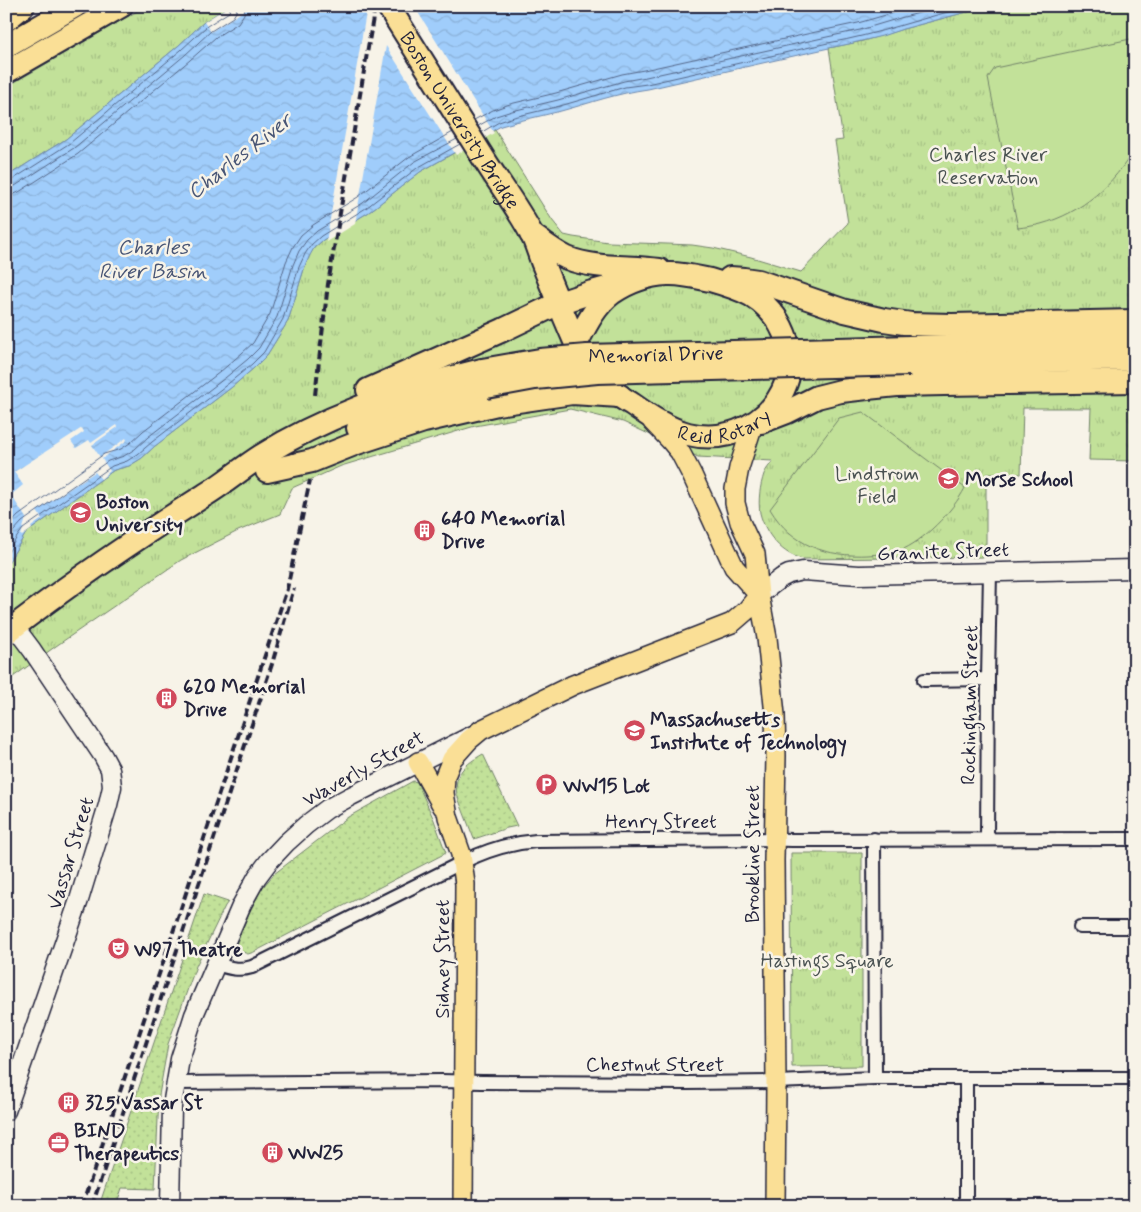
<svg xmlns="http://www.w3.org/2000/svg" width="1141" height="1212" viewBox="0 0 1141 1212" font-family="Mynerve,sans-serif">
<defs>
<pattern id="grass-dots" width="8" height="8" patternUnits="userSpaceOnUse" patternTransform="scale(1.25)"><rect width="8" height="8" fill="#c2e199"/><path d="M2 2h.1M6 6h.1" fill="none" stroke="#a6c185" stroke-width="1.8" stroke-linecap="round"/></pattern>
<pattern id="park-tufts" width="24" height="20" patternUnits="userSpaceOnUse" patternTransform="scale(1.25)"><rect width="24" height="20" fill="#c2e199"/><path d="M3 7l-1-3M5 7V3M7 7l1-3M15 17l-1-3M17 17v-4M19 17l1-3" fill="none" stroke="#a6c185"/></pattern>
<pattern id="water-waves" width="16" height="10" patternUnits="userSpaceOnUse" patternTransform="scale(1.25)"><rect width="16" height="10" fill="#a0cdfb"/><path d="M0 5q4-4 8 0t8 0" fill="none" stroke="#8ab0d8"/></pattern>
</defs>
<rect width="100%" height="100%" fill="#f7f3e8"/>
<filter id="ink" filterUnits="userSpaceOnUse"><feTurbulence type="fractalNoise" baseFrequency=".02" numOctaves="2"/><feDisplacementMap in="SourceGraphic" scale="10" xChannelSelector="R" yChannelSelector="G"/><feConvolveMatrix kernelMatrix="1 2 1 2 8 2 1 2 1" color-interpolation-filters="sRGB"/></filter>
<g filter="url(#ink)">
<path fill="url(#grass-dots)" stroke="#72826a" d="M483 754 517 826 507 828 474 839 457 795C453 773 466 764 483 754Z
M413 781 417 782 434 820 446 853 254 952 248 954 240 951 237 946V942L249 913 262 888 274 874 348 817Z
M204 894 228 902 225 906 196 966 168 1044 159 1095 155 1189 122 1188 116 1206H99Z"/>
<path fill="url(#park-tufts)" stroke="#72826a" d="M146 6H229L204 22 178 46 66 139 6 177V87Z
M996 6H1135V461L1089 460 1091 408H1023L1021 474H986V557L804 559C783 556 765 534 760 513 758 500 760 486 764 474 766 469 770 465 773 461L698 457 623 422 570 409 475 426 341 466 292 488 280 514 238 531 181 560 56 646 6 682V566L26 533 114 470 129 466 142 458 155 446 232 387 255 367 267 355 288 321 304 269 309 256 314 248 323 240 369 212 420 172 495 130 552 220 564 235 573 237 608 242 667 244 692 245 713 248 751 257 801 272 848 223 835 141 843 140 829 48 863 41 903 29 963 13Z
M791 853H862V1066L792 1067Z"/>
<path fill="#c2e199" stroke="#72826a" d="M1135 38V148C1114 184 1082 213 1041 224 1034 226 1025 227 1018 228L988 78 995 68Z
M863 412 965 488C953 511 923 542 899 551 890 554 878 554 868 555 827 557 792 546 770 509L839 418Z"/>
<path fill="url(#water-waves)" stroke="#6e89ae" d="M229 6H996L963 13 903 29 882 36 849 44 829 48 648 89C618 93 590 103 561 111 541 116 521 120 501 126L420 172 369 212 323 240 314 248 309 257 304 269 288 321 267 355 255 367 232 387 155 446 142 458 129 466 114 470 26 533 6 566V177L66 139 178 46 204 22Z"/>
<path fill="#f7f3e8" d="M229 6H251L211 32 204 22Z
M362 6H414L494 133 456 155 386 46 355 224 326 242 366 13Z
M117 425 118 427 92 445 100 457 126 438 127 440 102 459 110 471 101 479 95 472 37 511 42 519 31 527 32 529 22 536 21 535 26 518 11 495 23 485 14 472 82 428 84 432 71 441 76 448 89 440 91 443Z"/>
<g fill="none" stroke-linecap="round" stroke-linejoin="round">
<path stroke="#546688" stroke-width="1" d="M474 120 493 110 510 104 556 93 622 74 644 70 825 30 858 23 917 6
M478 126 496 116 512 111 558 100 624 81 646 77 827 37 860 30 900 18 946 6
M482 132 499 122 514 117 560 106 625 87 647 84 828 43C877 35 923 17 972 6
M6 181 12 180 70 143 181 50 207 26 229 12 231 6
M6 188 15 186 74 148 185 55 211 31 233 17 236 12 237 6
M6 195H12L19 192 78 154 190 60 216 37 238 23 244 14 245 6
M6 529 18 516 104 454 121 449 130 443 143 431 220 372 242 353 253 343 270 314 286 262 293 247 301 235 313 225 358 197 409 157 453 132
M6 544 12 533 22 522 108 461 124 456 135 449 148 437 225 378 248 359 259 348 277 317 293 265 299 251 307 240 317 231 363 203 414 162 457 139
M6 556 17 537 23 529 112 466 127 461 138 454 152 442 229 383 252 364 264 352 283 319 299 267 305 254 311 245 321 236 366 208 417 168 460 144"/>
<defs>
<path id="street" d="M924 680 988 679
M874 839 875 1078
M987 839 988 679 990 572
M1080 927H1135
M216 964C229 968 239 971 252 967L463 862C487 850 510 843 536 841L757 839 792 840 1135 839
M966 1078V1206
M175 1083 442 1081 482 1082 688 1083 776 1082 875 1078H1135"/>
<path id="secondary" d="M759 595 781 578 789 574 803 571 859 575 1135 569
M6 1111 79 900 108 805 112 787 111 777 110 769 103 756 32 650 14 626
M170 1206 172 1106 180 1059 194 1015 242 904 257 877 269 861 286 843 306 825 327 809 351 796 473 735"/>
<path id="primary" d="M652 421 670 440 680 452 692 475 734 567 759 595
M753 424 739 468 735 489V503L740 522 755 554 759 595 767 638 775 715 776 756 774 860 776 1082 775 1206
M418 762 443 807
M463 1206 465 884 461 854 448 817 444 793 445 776 452 759 469 740 481 730 573 685 732 623 747 610 759 595"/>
<g id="highway">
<path id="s1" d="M388 6C420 57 452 108 484 159 499 183 517 207 531 233 536 242 539 254 543 264 552 287 561 309 571 332 577 346 584 362 593 375 603 387 619 396 632 404 649 416 668 429 688 434 729 444 772 422 786 383 798 350 781 313 751 295 738 288 724 284 710 280 696 277 681 273 667 274 648 275 628 282 612 293 595 306 586 325 576 344"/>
<path d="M6 20 23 6"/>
<path d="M6 46 75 6"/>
<path d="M6 72 121 6"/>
<path d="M531 234C543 243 554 252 567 258 594 269 630 266 659 270"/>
<path d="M730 278 744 279 758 281 845 311 884 320 911 324 952 325 1135 321"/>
<path d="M910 347 1135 342"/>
<path d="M910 364 1135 359"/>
<path d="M368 390 503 330 559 303 592 292 617 285"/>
<path d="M761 422 787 412 817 397 841 391 867 388 897 385 944 384 1135 381"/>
<path d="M358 428 425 403 486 387"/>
<path d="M267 471 312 461 357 443 424 421 497 404 572 393 620 396"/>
<path d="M6 633C70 583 137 538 205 495 225 483 242 468 261 456 328 414 406 388 482 370"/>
</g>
</defs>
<use href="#street" stroke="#22223b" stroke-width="16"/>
<use href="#secondary" stroke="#22223b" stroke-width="21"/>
<use href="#primary" stroke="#22223b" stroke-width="22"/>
<use href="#highway" stroke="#22223b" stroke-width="26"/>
<use href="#street" stroke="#f7f3e8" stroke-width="12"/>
<use href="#secondary" stroke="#f7f3e8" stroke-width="18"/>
<use href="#primary" stroke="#fadf96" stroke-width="19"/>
<use href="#highway" stroke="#fadf96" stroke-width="22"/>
<path stroke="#22223b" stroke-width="4" stroke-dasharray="8 4" stroke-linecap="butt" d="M315 395 328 284 375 6
M82 1206 287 589 310 480
M92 1206 272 664 294 588"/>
<defs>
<g id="highway-bridge">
<path id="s2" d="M482 370 540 360 587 356 910 347"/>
<path d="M486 387 535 378 597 372 910 364"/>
</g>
</defs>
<use href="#highway-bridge" stroke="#22223b" stroke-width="26" stroke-linecap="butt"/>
<use href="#highway-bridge" stroke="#fadf96" stroke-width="22"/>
</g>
</g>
<defs>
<symbol id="school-disc" viewBox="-11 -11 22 22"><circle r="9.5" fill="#d1495b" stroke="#f7f3e8"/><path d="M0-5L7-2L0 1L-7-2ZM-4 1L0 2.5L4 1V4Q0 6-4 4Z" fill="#fff"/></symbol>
<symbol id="university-disc" viewBox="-11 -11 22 22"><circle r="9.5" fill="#d1495b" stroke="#f7f3e8"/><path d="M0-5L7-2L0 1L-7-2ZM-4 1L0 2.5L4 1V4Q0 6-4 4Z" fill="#fff"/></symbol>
<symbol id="building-disc" viewBox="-11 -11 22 22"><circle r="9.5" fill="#d1495b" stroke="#f7f3e8"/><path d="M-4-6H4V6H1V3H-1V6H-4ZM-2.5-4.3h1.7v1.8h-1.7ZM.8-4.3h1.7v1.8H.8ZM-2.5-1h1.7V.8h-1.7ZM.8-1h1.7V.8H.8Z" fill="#fff"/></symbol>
<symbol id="parking-disc" viewBox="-11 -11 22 22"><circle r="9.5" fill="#d1495b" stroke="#f7f3e8"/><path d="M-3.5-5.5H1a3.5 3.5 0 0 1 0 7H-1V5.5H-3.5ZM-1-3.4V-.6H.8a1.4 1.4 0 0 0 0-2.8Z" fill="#fff"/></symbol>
<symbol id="theatre-disc" viewBox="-11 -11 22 22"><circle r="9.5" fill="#d1495b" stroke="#f7f3e8"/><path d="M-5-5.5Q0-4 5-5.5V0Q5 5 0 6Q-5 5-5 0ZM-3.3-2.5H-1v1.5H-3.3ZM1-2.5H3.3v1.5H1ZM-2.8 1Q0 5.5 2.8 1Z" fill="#fff"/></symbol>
<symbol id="office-disc" viewBox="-11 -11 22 22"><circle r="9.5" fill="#d1495b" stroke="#f7f3e8"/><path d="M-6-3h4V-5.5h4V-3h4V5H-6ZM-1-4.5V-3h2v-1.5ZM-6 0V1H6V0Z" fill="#fff"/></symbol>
</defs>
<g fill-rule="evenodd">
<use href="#school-disc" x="936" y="466" width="25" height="25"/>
<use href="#university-disc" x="68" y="500" width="25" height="25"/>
<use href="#building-disc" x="412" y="518" width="25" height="25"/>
<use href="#building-disc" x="154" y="686" width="25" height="25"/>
<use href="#university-disc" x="622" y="718" width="25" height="25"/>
<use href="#parking-disc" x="534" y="772" width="25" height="25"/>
<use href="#theatre-disc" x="106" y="936" width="25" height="25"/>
<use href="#building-disc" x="56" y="1090" width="25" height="25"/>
<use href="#office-disc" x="46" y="1130" width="25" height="25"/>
<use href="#building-disc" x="260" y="1140" width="25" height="25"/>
</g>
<g text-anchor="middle" stroke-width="5" stroke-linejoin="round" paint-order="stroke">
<g font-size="20" fill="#22223b" stroke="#f7f3e8">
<text dy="7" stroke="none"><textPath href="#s1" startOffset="135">Boston University Bridge</textPath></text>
<text dy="7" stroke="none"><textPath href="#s2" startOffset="175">Memorial Drive</textPath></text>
<text dy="7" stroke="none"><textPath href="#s1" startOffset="574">Reid Rotary</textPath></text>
<text transform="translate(943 551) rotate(-2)" y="7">Granite Street</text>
<text transform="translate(969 705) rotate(-89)" y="7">Rockingham Street</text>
<text transform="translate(363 768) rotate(-29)" y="7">Waverly Street</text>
<text x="661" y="828">Henry Street</text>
<text transform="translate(70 853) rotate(-73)" y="7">Vassar Street</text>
<text transform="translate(752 854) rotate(-90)" y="7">Brookline Street</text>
<text transform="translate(442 959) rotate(-90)" y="7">Sidney Street</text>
<text x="655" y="1071">Chestnut Street</text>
</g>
<g font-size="20" fill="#4a5252" stroke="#f7f3e8">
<text x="988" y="161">Charles River<tspan x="988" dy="23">Reservation</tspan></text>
<text x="877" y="480">Lindstrom<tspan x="877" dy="23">Field</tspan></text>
<text x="827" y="967">Hastings Square</text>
</g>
<g font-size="20" font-weight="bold" fill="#22223b" stroke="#f7f3e8" text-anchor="start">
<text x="965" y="486">Morse School</text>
<text x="96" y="508">Boston<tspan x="96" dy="23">University</tspan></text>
<text x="441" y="525">640 Memorial<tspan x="441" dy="23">Drive</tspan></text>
<text x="183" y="693">620 Memorial<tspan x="183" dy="23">Drive</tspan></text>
<text x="650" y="726">Massachusetts<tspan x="650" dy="23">Institute of Technology</tspan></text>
<text x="563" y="792">WW15 Lot</text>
<text x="134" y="956">W97 Theatre</text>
<text x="85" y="1109">325 Vassar St</text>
<text x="74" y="1137">BIND<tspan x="74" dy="23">Therapeutics</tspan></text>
<text x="288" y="1159">WW25</text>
</g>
<g font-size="21" font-style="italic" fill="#485575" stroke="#f7f3e8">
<text transform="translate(239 156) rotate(-38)" y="7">Charles River</text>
<text x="153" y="254">Charles<tspan x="153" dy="24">River Basin</tspan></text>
</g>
</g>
<rect width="1141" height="1212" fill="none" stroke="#f7f3e8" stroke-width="25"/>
<rect x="12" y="12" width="1116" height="1187" fill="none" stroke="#22223b" stroke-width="2" filter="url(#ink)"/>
</svg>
